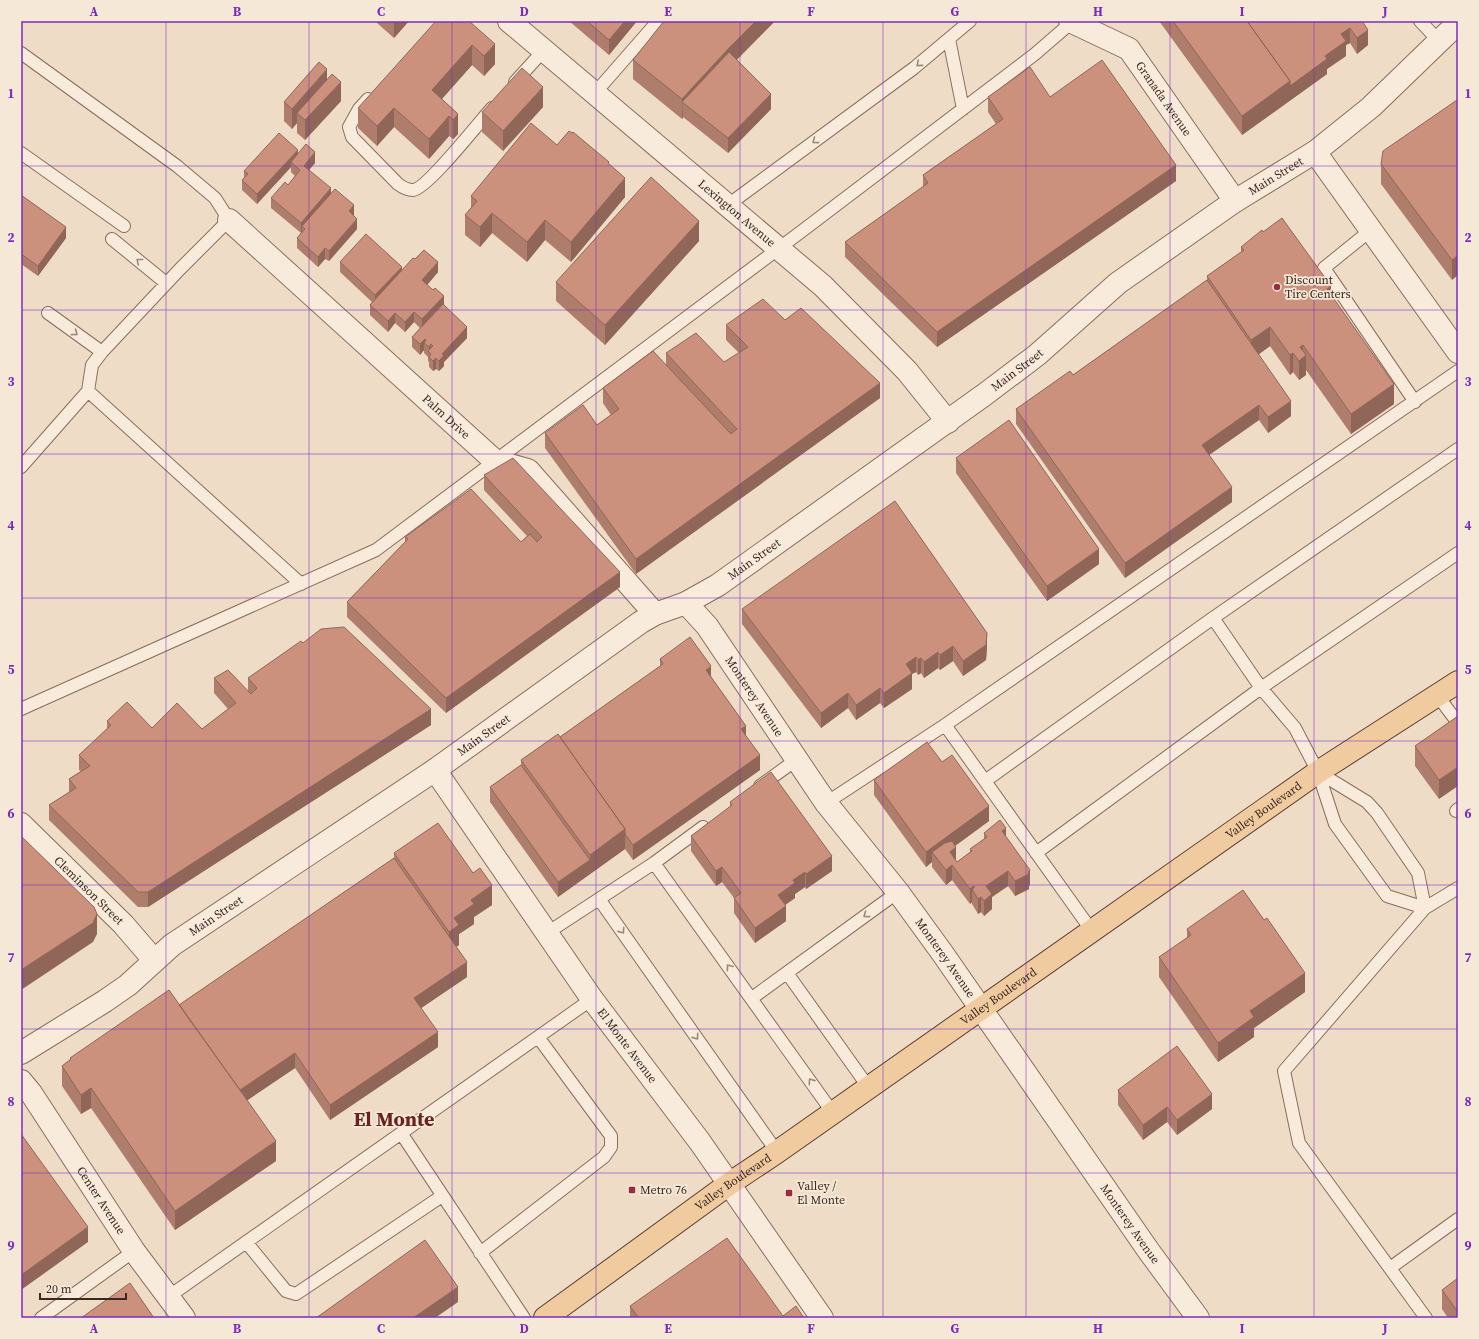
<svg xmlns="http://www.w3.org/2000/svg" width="1479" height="1339" viewBox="0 0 1479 1339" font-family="'Source Serif 4',serif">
<rect width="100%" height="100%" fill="#eedcc7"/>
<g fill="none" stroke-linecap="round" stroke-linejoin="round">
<defs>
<path id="service" d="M1420 21 1439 41
M949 39 963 109
M21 53 177 166 215 198 229 220 180 269 102 352 92 365 88 391 21 467
M515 82 544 50
M595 93 658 21
M368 99 359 109 349 127 352 137 398 184C402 187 407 190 413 190 427 189 480 121 492 108
M21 153 124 226
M728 205 914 68 970 21
M1371 230 1324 268 1415 402
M112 239 166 283
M48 313 102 352
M88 391 301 584
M1437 695 1458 723
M21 709 376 550 806 228 1035 54 1072 22
M945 725 1092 931
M1318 772 1295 728 1261 688 1213 618 1458 449
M1318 772 1367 802 1377 813 1418 873 1425 908 1387 896 1335 824Z
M985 781 1213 618
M760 786 796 760
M826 803 945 725 1458 371
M1456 811 1458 809
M1036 853 1261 688 1458 553
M654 863 833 1113
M599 899 777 1152
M547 933 654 863 703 827
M787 973 869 1088
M752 998 898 892
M401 1133 524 1318
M246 1242 286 1291 296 1294 442 1196
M480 1253 604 1157 611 1147V1136L538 1037
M1390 1268 1458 1219
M168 1297 592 999
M41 1318 134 1251
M1426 1318 1299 1143 1284 1071 1425 908 1458 888"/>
<g id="minor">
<path id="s1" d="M1070 21 1129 49 1235 201"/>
<path d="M1315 152 1458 352"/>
<path id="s2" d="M229 220 495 461 528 470 655 614"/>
<path id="s3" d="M686 603 707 626 826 803 898 892 943 954 1148 1250 1198 1318"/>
<path id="s4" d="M435 770 592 999 700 1142 822 1318"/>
<path id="s5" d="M21 824 123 924 154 960"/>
<path id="s6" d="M21 1081 31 1093 134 1251 184 1318"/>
</g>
<g id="tertiary">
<path id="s7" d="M509 21 823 286 907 371 948 422"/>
<path id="s8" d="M21 1053 105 1001 128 985 172 945 435 770 641 622 655 614 686 603 718 585 984 395 1037 355 1118 283 1235 201 1315 152 1371 107 1458 23"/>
</g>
<g id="primary">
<path id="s9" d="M545 1318 729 1184 777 1152 1318 772 1458 682"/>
</g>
</defs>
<use href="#service" stroke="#8a6d5c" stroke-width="14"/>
<use href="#minor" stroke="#8a6d5c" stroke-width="24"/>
<use href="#tertiary" stroke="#8a6d5c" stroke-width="24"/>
<use href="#primary" stroke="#583c30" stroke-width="24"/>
<use href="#service" stroke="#f9ebdb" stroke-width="12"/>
<use href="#minor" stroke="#f9ebdb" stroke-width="22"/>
<use href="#tertiary" stroke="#f9ebdb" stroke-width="22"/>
<use href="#primary" stroke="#f1cba0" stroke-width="22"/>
</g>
<path fill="#af7d6c" d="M377 21H409L394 38 377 23Z
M469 21 495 64 484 76 472 65 442 99 458 114V134L453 139 449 136 429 159 394 127 377 146 358 128V108Z
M569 21H637L609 55Z
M664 21H775L737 60 771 109 728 153 683 117 682 119 633 79V60Z
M1159 21H1362L1368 45 1357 54 1350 43 1346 45V56L1327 69V74L1242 135Z
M327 80 341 101 305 140 297 133V123L292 129 284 121V102Z
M988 97H1050L1176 181 937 347 845 257V242L923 187V175L996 124 988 112Z
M1458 101 1452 280 1381 184V164Z
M543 107 503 151 482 132V112Z
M557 145 609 164 625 197 571 262 545 240 527 262 492 233 480 247 465 235V215L471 208V196Z
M298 154 315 163 309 170 331 194 354 215 357 229 329 261 325 259 318 267 297 248V238L301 233 271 208V198L288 185 295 176 291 172V167L257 204 242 190V180L244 178V171Z
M21 195 66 238 38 276 21 264Z
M1263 232 1331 294 1394 404 1351 434 1306 370V375L1299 380 1293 372 1290 375 1270 346 1259 354 1291 416 1268 433 1259 420 1209 455 1232 502 1125 578 1016 424V409L1073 375 1207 280V276L1241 252V247Z
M699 241 605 345 556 301V282Z
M415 259 438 272 427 285 444 305 467 338 444 362V366L439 371 436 369 433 371 429 367V362L428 361V357L424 353V350L420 355 412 347V337L420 328 414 322 405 332 395 323 388 332 370 315V305L372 302 340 272V262L402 271Z
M785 320 880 398 636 574 545 448V433L597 425 611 415 603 403V388L666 365V353L724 362 739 353 726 340V325Z
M956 458 1099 564 1047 601 956 473Z
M484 475 620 587 446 713 347 617V602L405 542V537L521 542 527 536 484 490Z
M742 609 987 648 986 660 963 676 953 661 940 670 938 668 924 678 921 673 918 675 916 672 912 674V689L884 708 880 703 856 720 848 708 821 728 742 624Z
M303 643 431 725 148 907H138L49 820V805L69 792V779L81 771 79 770V755L107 729V721L152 728 202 729 228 709 214 693V678L248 691V678Z
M660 659 711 676 746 736 760 770 633 860 625 849 558 897 490 802V787L521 765V760L560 737 660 666Z
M1458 716 1439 799 1415 766V746Z
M942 762 989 821 955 846 956 861 957 862 970 852V849L984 839V833L1006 837 1030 885 1029 886V889L1015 896 1008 886 992 897V909L984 916 981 912 978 914 972 904V902L970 904 952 880 946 885 932 867V862L926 867 874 795V780Z
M730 802 832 871 806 889 805 887 795 894V898L785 905 786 921 755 943 734 913V898L722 882 716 886 691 851V836L730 807Z
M394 853 492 905 474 917V924L459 934V945L456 947 467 977 421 1008 438 1047 330 1120 295 1068 247 1100 276 1161 175 1230 91 1108 81 1114 62 1086V1066L70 1060V1058L179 1005 394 858Z
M1187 929 1305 992 1254 1028V1037L1218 1062 1159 977V957L1187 938Z
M1118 1090 1212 1109 1177 1135 1167 1122 1143 1140 1118 1105Z
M1458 1278V1318H1448L1442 1309V1290Z
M630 1306 783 1316 804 1318H630Z"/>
<path fill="#8f6658" d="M394 21H409L394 38Z
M625 21H637L609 55V40Z
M756 21H775L729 67 682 102 683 117 682 119V99L729 48Z
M1350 28V43L1346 45V56L1327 69V74L1242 135V116L1325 56 1341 34Z
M1368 30V45L1357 54V38Z
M495 44V64L484 76V56Z
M472 45V65L432 110V90Z
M327 69V89L297 113V123L292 129V109Z
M341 82V101L305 140V120Z
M543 87V107L503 151V131Z
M771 94V109L728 153V138Z
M394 108V127L377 146V126Z
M458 114V134L453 139V120Z
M449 116V136L429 159V139Z
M298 150V160L291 162V167L257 204V194Z
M315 152V163L304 176V166Z
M1176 165V181L937 347V332Z
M625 178V197L571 262V242Z
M331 188V199L302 226V232L301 233V223Z
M354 205V215L349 221V211Z
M492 213V233L480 247V227Z
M357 219V229L329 261V251Z
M545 220V240L527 262V242Z
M699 221V241L605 345V325Z
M66 227V238L38 276V266Z
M325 248V259L318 267V257Z
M1458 255V275L1452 280V260Z
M438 262V272L422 291V280Z
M402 267V278L375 305V295Z
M1331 286V306L1327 289Z
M444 296V306L422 330V319Z
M414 312V322L405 332V322Z
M395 313V323L388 332V321Z
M467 327V338L444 362V366L439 371V361L442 354Z
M1270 327V346L1251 360V340Z
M425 339V344L424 343V350L420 355V344Z
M431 344V354L429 352V347Z
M1303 345V358L1306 355V375L1299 380V361L1300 347Z
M1293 353V372L1290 375V355Z
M436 358V369L433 371V361Z
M880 383V398L636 574V559Z
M1394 384V404L1351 434V414Z
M1291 401V416L1268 433V417Z
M1259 405V420L1202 460V445Z
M1232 487V502L1125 578V563Z
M1099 549V564L1047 601V586Z
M620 572V587L446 713V698Z
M987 633V648L986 660 963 676V661Z
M953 646V661L940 670V655Z
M938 652V668L924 678V662Z
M916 657V672L912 674V689L884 708V693L906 664Z
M921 658V673L918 675V660Z
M711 666V681L706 670Z
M880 688V703L856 720V705Z
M848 693V708L821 728V713Z
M431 709V725L148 907V892Z
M746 726V741L741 729Z
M760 755V770L633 860V845Z
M1458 767V786L1439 799V780Z
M989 806V821L937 859 932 852V862L926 867V852Z
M1006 828V843L1002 831Z
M625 829V849L558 897V882L590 860V855Z
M956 847V862L952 866V880L946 885V870L950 852Z
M832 856V871L806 889V874Z
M722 867V882L716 886V871Z
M1030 870V885L1029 886V889L1015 896V881Z
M1008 871V886L992 897V909L984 916V901L986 886Z
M805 872V887L795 894V898L778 910V895L793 880Z
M492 885V905L474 917V924L459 934V945L449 951V932L454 918 471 900Z
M973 886V891L972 889V902L970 904V889Z
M981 897V912L978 914V899Z
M786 906V921L755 943V928Z
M97 914V934L93 942 21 990V970Z
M467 962V977L414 1013V998Z
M1305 973V992L1254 1028V1037L1218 1062V1043L1250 1011Z
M438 1032V1047L330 1120V1105Z
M295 1053V1068L239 1106V1091Z
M91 1088V1108L81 1114V1095Z
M1212 1094V1109L1177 1135V1120Z
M1167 1107V1122L1143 1140V1125Z
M276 1141V1161L175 1230V1211Z
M88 1227V1242L21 1290V1275Z
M458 1287V1302L435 1318H413Z"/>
<path fill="#cc917d" stroke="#8f6658" d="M436 21H469L495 44 484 56 472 45 432 90 458 114 453 120 449 116 429 139 394 108 377 126 358 108Z
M587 21H625L609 40Z
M664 21H756L729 48 682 99 633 60Z
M1173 21H1247L1290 81 1242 116Z
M1247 21H1362L1368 30 1357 38 1350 28 1341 34 1346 41 1325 56 1327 59 1290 86V81Z
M729 52 771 94 728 138 682 102Z
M1102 60 1176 165 937 332 845 242 928 183 923 175 1003 119 988 97 1030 67 1050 97Z
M319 62 327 69 292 109 284 102Z
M522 68 543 87 503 131 482 112Z
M332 74 341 82 305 120 297 113Z
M1457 100 1458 101V255L1452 260 1381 164 1383 151Z
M531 123 557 145 569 131 572 133 573 132 609 162 608 163 625 178 571 242 545 220 527 242 492 213 480 227 465 215 477 201 471 196Z
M279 133 298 150 257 194 242 180 248 174 244 171Z
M306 144 315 152 304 166 331 188 301 223 271 198 285 182 288 185 300 170 291 162Z
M651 177 699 221 605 325 556 282Z
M335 189 354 205 349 211 357 219 329 251 325 248 318 257 297 238 305 229 302 226Z
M21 195 66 227 38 266 21 254Z
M1282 218 1331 286 1327 289 1394 384 1351 414 1303 345 1300 347 1306 355 1299 361 1293 353 1290 355 1270 327 1251 340 1207 276 1244 250 1241 247 1262 230 1263 232Z
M366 234 402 267 375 295 340 262Z
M424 250 438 262 422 280 433 290 435 288 444 296 422 319 414 312 405 322 395 313 388 321 370 305 413 258 415 259Z
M1207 280 1291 401 1268 417 1259 405 1202 445 1232 487 1125 563 1016 409 1070 371 1073 375Z
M763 299 785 320 801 308 880 383 636 559 545 433 583 405 597 425 619 409 603 388 653 351 731 434 737 429 666 353 696 333 724 362 748 347 726 325Z
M443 304 467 327 442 354 444 355 439 361 436 358 433 361 429 357 431 354 428 351 433 346 431 344 429 347 424 343 426 340 425 339 420 344 412 337Z
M1009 420 1099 549 1047 586 956 458Z
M513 458 620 572 446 698 347 602 408 539 405 537 471 489 521 542 530 534 537 542 542 537 484 475Z
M895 501 987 633 986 645 963 661 953 646 940 655 938 652 924 662 921 658 918 660 916 657 906 664 912 673 884 693 880 688 856 705 848 693 821 713 742 609Z
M344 627 431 709 148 892H138L49 805 76 788 69 779 90 766 79 755 111 725 107 721 127 702 152 728 177 703 202 729 236 703 214 678 228 670 251 694 257 688 248 678 301 641 303 643 321 629Z
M690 637 711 666 706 670 746 726 741 729 760 755 633 845 625 834V829L560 737 663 664 660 659Z
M1458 716V767L1439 780 1415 746Z
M558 734 625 829 590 855 521 760Z
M927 742 942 762 952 755 989 806 926 852 874 780Z
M521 765 590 860 558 882 490 787Z
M771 772 832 856 806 874 805 872 793 880 795 883 778 895 786 906 755 928 734 898 741 893 722 867 716 871 691 836 732 805 730 802Z
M1000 820 1006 828 1002 831 1030 870 1028 872 1029 874 1015 881 1008 871 986 886 992 894 984 901 981 897 978 899 972 889 975 887 973 886 970 889 952 865 946 870 932 852 945 843 952 841 956 847 950 852 957 862 972 851 970 849 987 837 984 833Z
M438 823 473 873 480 868 492 885 471 900 474 904 454 918 459 925 449 932 394 853Z
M21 836 94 907 97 914 93 923 21 970Z
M394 858 467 962 414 998 438 1032 330 1105 295 1053 240 1090 179 1005Z
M1243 890 1264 920 1267 918 1305 973 1250 1011 1254 1017 1218 1043 1159 957 1191 935 1187 929Z
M169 990 276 1141 175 1211 91 1088 81 1095 62 1066 71 1059 70 1058Z
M1177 1046 1212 1094 1177 1120 1167 1107 1143 1125 1118 1090Z
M21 1134 88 1227 21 1275Z
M727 1238 783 1316 796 1306 804 1318H639L630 1306Z
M425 1240 458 1287 413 1318H316Z
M1458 1278V1312L1442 1290Z
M130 1283 154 1318H81Z"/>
<defs><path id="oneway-chevron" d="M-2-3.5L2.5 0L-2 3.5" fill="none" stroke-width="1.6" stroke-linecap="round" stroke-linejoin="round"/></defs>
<g stroke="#9a8a7e">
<use href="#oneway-chevron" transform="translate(919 64) rotate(140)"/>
<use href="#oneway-chevron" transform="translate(815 141) rotate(143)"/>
<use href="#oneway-chevron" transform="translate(139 261) rotate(-141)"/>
<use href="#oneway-chevron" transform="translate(75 333) rotate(36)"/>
<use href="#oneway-chevron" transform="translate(866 915) rotate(144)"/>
<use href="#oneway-chevron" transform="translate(622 931) rotate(55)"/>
<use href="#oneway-chevron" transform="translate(729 967) rotate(-126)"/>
<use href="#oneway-chevron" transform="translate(696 1037) rotate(55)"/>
<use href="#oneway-chevron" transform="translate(811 1081) rotate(-125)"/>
</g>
<path fill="none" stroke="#7b2cbf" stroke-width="1" stroke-opacity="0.55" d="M166 21V1318M309 21V1318M452 21V1318M596 21V1318M740 21V1318M883 21V1318M1026 21V1318M1170 21V1318M1314 21V1318M21 166H1458M21 310H1458M21 454H1458M21 598H1458M21 741H1458M21 885H1458M21 1029H1458M21 1173H1458"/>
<g fill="#992c3f" stroke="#f6e8d7" stroke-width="1.5">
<circle cx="1277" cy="287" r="4"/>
<rect x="628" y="1186" width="8" height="8" rx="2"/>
<rect x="785" y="1189" width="8" height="8" rx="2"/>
</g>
<g text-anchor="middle" stroke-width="3.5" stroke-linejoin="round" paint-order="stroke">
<g font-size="12" fill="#3b2920" stroke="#f6e8d7">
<text dy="4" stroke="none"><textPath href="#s1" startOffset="126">Granada Avenue</textPath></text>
<text dy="4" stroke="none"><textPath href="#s8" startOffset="1534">Main Street</textPath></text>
<text dy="4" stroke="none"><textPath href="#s7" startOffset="298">Lexington Avenue</textPath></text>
<text dy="4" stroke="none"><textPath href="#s8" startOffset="1210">Main Street</textPath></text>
<text dy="4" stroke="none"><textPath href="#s2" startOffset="293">Palm Drive</textPath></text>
<text dy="4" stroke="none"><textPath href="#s8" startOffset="886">Main Street</textPath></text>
<text dy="4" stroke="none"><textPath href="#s3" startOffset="116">Monterey Avenue</textPath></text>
<text dy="4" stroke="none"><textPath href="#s8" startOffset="562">Main Street</textPath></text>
<text dy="4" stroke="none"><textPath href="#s9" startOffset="880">Valley Boulevard</textPath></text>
<text dy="4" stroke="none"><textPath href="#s5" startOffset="95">Cleminson Street</textPath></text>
<text dy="4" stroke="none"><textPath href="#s8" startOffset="239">Main Street</textPath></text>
<text dy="4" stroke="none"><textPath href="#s3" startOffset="440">Monterey Avenue</textPath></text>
<text dy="4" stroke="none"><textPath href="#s9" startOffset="556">Valley Boulevard</textPath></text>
<text dy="4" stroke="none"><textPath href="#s4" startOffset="336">El Monte Avenue</textPath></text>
<text dy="4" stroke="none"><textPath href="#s9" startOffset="232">Valley Boulevard</textPath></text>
<text dy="4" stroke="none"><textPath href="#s6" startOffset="144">Center Avenue</textPath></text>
<text dy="4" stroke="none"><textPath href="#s3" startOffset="764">Monterey Avenue</textPath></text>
</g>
<g font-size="12" fill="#3b2920" stroke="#f6e8d7" text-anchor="start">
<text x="1285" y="284">Discount<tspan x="1285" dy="14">Tire Centers</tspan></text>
<text x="797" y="1190">Valley /<tspan x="797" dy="14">El Monte</tspan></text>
<text x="640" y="1194">Metro 76</text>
</g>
<g font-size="20" font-weight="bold" fill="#67231f" stroke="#f6e8d7">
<text x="394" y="1126">El Monte</text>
</g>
</g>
<rect width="1479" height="1339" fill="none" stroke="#f6e8d7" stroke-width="44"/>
<path d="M40 1293v6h86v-6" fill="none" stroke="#3b2920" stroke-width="2"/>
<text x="46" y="1293" font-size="12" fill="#3b2920" stroke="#f6e8d7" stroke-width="3" paint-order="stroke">20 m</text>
<rect x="22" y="22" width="1435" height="1295" fill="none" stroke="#7b2cbf" stroke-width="1.5"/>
<g font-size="13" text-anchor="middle" font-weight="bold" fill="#7b2cbf">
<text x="94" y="16">A</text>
<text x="237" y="16">B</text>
<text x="381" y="16">C</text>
<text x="524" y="16">D</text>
<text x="668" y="16">E</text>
<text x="811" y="16">F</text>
<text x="955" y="16">G</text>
<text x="1098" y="16">H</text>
<text x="1242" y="16">I</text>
<text x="1385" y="16">J</text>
<text x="11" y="98">1</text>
<text x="1468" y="98">1</text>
<text x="11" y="242">2</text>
<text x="1468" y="242">2</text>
<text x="11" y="386">3</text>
<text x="1468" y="386">3</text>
<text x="11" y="530">4</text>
<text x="1468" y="530">4</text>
<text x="11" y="674">5</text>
<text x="1468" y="674">5</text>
<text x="11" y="818">6</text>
<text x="1468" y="818">6</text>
<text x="11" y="962">7</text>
<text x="1468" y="962">7</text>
<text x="11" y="1106">8</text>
<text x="1468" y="1106">8</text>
<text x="11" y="1250">9</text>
<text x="1468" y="1250">9</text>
<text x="94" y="1333">A</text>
<text x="237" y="1333">B</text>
<text x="381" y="1333">C</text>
<text x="524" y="1333">D</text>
<text x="668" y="1333">E</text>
<text x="811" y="1333">F</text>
<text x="955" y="1333">G</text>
<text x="1098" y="1333">H</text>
<text x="1242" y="1333">I</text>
<text x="1385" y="1333">J</text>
</g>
</svg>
